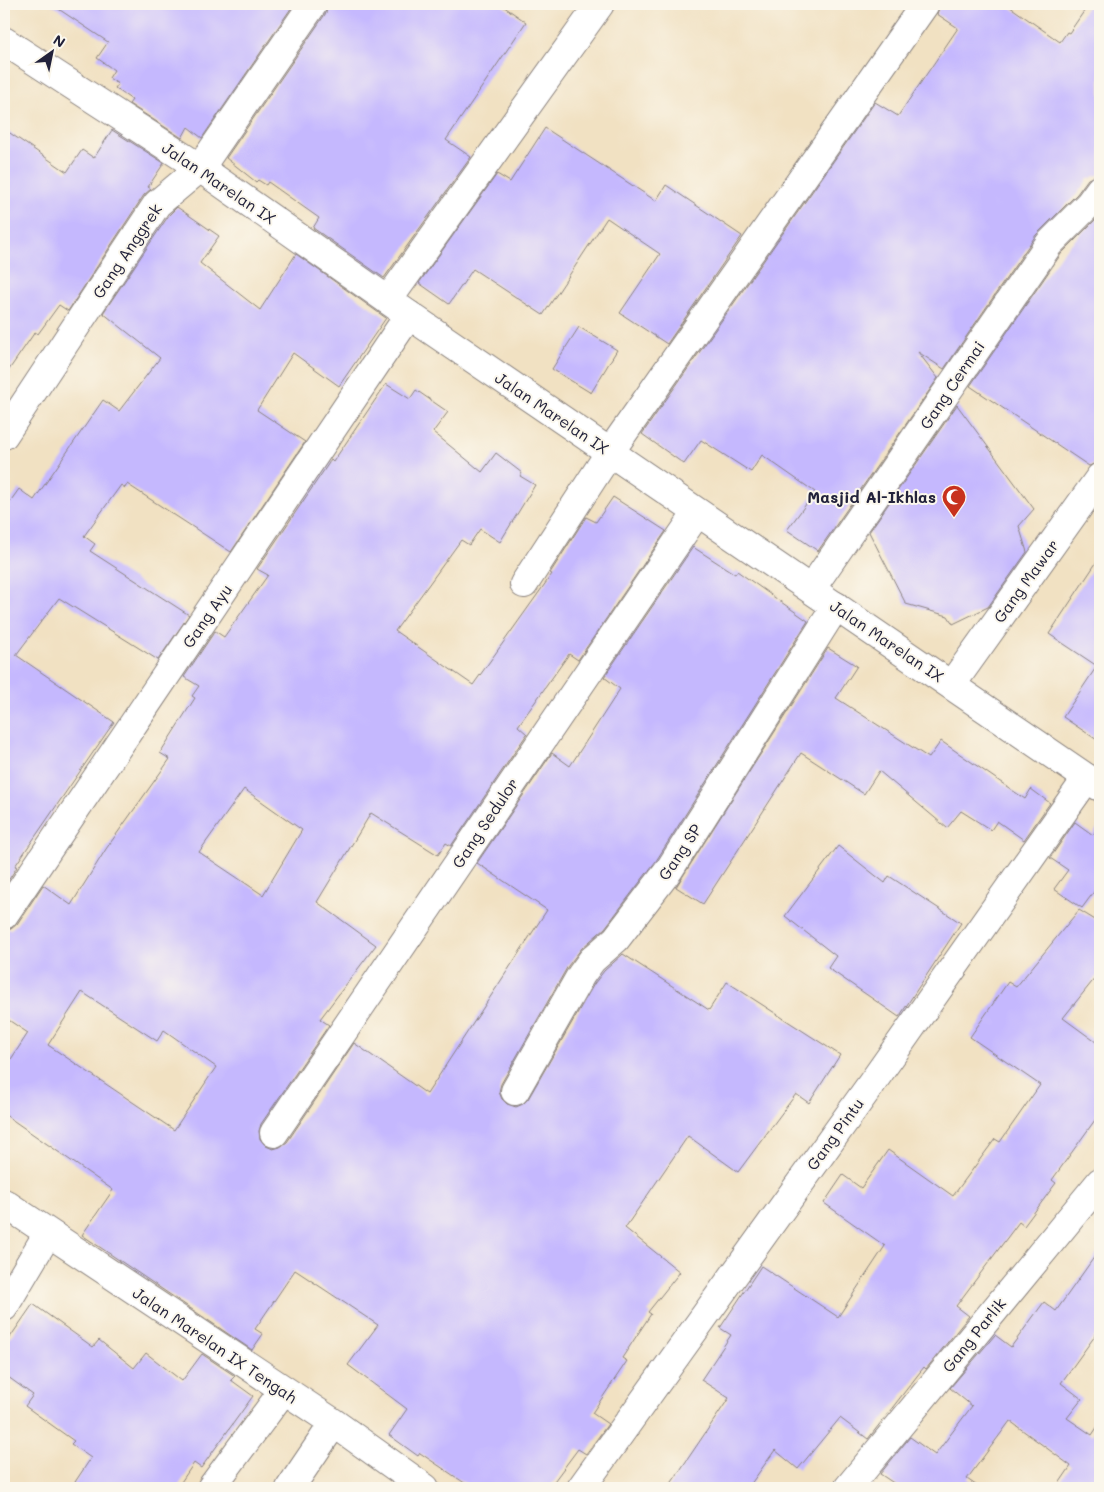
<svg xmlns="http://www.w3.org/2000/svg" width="1104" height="1492" viewBox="0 0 1104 1492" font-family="Mali,sans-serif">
<rect width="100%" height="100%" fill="#fbf7ec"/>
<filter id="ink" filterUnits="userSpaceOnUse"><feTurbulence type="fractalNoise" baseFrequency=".02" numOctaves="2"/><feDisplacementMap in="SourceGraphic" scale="10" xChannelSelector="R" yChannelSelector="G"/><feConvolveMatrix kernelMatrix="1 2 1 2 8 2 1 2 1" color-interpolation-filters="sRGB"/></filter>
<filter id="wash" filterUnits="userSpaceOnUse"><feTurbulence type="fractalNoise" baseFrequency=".0096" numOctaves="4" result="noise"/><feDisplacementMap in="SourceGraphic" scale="20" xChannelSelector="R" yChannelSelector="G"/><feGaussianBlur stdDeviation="1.12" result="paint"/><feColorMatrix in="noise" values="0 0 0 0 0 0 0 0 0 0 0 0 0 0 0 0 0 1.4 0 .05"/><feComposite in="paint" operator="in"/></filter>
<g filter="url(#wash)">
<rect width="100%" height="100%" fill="#f1e1c2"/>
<g id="blocks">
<path fill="#c5b8fe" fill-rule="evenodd" d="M51 4H294L202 138 188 127 182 138 129 104 132 100 115 88 118 84 109 78 114 70 97 58 108 42Z
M328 4H500L526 22 446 140 471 157 384 278 313 228 319 218 268 182 266 185 258 180 256 182 226 158 326 13Z
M940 4H1006L1060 42 1067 32 1069 33 1089 4H1100V174L1088 179 1077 194 1036 235 944 369 918 352 938 378 818 551 787 530 815 492 762 455 751 472 701 440 684 464 642 434 875 102 898 116 958 28 937 14Z
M545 128 656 201 666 185 742 236 667 344 620 313 660 254 607 218 543 315 473 269 449 304 419 283 497 174 510 182Z
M4 129 67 172 82 150 94 158 112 130 164 163 148 187 151 189 144 195 68 311 59 305 38 334 35 332 4 377Z
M177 207 219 236 200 263 260 310 296 254 386 318 339 386 293 353 257 410 305 442 231 552 127 484 125 488 121 485 84 536 95 544 90 551 189 615 158 660 59 598 16 655 114 722 15 866 17 867 4 887V510L19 489 34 500 103 400 119 411 160 358 103 313 169 215Z
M1100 215V462L1089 466 970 386 1061 254Z
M579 327 617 350 591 393 552 369Z
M386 384 410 399 416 390 448 412 433 432 482 472 496 453 522 473 520 476 535 485 500 542 480 529 469 545 461 540 395 631 473 685 552 574 550 573 586 517 596 522 613 497 666 531 578 660 569 654 518 726 527 734 451 846 446 843 438 855 371 813 317 902 376 945 320 1019 329 1025 261 1124 259 1131 260 1139 266 1146 273 1149 280 1147 287 1142 354 1043 427 1094 547 910 477 863 552 753 570 766 620 689 604 677 693 547 735 574 737 571 808 621 656 861 605 928 582 948 568 966 501 1084 499 1092 502 1099 507 1104 516 1107 523 1104 528 1099 594 984 604 971 623 954 709 1010 727 982 840 1055 809 1103 796 1094 738 1172 688 1136 625 1228 680 1272 648 1312 651 1314 622 1358 627 1361 592 1413 608 1424 586 1454 578 1449 549 1488H472L420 1453 418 1456 389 1435 407 1409 348 1365 378 1325 295 1270 255 1329 263 1334 252 1350 82 1235 113 1190 4 1114V1070L28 1033 4 1017V930L11 929 17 924 43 885 71 905 106 849 170 759 160 753 195 698 192 696 199 686 184 677 215 631 224 637 268 575 257 569 331 460 333 462ZM244 789 302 830 263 895 199 852ZM82 992 157 1041 164 1030 216 1067 174 1130 48 1045Z
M957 405 1034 509 1019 526 1027 552 988 607 953 624 948 616 906 604 869 532Z
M1100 557V742L1063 717 1097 666 1049 634Z
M828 648 857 666 836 698 929 758 941 741 1025 799 1031 789 1050 803 1024 840 997 821 991 830 961 811 947 828 879 771 864 794 801 753 703 904 676 887Z
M1075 822 1093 835 1100 824V892L1096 889 1082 908 1054 889 1068 870 1050 858Z
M838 846 885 883 889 876 961 923 899 1017 828 968 836 956 785 916Z
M1079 910 1100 923V972L1063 1018 1100 1045V1113L1052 1180 1056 1183 1024 1226 1019 1222 956 1306 969 1316 926 1369 924 1367 868 1439 840 1418 798 1469 775 1450 748 1488H668L729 1398 701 1380 731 1335 720 1328 761 1266 838 1317 885 1246 824 1203 843 1175 861 1188 888 1150 953 1196 995 1139 1000 1142 1040 1085 970 1037 1008 982 1016 987Z
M1100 1249V1329L1061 1383 1082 1399 1067 1418 1092 1435 1100 1423V1488H1056L1071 1466 1010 1421 967 1479 980 1488H901L880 1474 910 1437 935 1455 972 1406 950 1388 995 1335 1011 1347 1044 1302 1056 1311Z
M33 1304 93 1347 99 1340 134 1368 146 1353 182 1381 202 1354 235 1376 231 1380 253 1396 201 1468 194 1463 177 1488H71L91 1458 71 1444 74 1441 25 1406 33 1395 4 1374V1346Z"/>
</g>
</g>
<g filter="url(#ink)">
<use href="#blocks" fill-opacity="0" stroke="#8a827e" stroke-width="1"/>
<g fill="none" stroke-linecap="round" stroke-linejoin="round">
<defs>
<path id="minor" d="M388 300 600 4
M4 435 157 204 200 168 313 4
M524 584 610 452 925 4
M811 589 1049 244 1089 204 1100 189
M952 684 1100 477
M4 915C139 715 275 516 409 315
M515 1091 581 975 592 960 616 939 669 870 836 606
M274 1133 697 513
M4 1203 334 1423 425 1488
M4 1307 48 1233
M211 1488 283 1391
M290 1488 334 1423
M581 1488 872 1083 1087 778
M848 1488 1100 1182"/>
<path id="major" d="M4 41 200 168 409 315 1100 787"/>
</defs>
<use href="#minor" stroke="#8a827e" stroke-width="30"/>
<use href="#major" stroke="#8a827e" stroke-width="30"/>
<use href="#minor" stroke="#fff" stroke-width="28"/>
<use href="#major" stroke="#fff" stroke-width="28"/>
</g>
</g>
<defs>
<symbol id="mosque-pin" viewBox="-11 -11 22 30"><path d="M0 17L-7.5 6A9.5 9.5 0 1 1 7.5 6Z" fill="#c8321e" stroke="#fbf7ec"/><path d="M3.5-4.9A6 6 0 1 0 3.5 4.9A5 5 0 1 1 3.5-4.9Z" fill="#fff"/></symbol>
</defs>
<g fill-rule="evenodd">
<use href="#mosque-pin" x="940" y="483" width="28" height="38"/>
</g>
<g text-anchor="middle" stroke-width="4" stroke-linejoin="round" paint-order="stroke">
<g font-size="16" fill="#22223b" stroke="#fbf7ec">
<text transform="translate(219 183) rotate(34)" y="6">Jalan Marelan IX</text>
<text transform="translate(127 251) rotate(-56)" y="6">Gang Anggrek</text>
<text transform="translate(952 385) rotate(-56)" y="6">Gang Cermai</text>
<text transform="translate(552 413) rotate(34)" y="6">Jalan Marelan IX</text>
<text transform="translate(1026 581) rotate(-54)" y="6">Gang Mawar</text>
<text transform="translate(207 616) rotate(-55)" y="6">Gang Ayu</text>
<text transform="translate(887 641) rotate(34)" y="6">Jalan Marelan IX</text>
<text transform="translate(485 823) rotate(-56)" y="6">Gang Sedulor</text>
<text transform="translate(680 852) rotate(-56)" y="6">Gang SP</text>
<text transform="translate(835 1134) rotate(-54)" y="6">Gang Pintu</text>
<text transform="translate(974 1335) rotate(-51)" y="6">Gang Parlik</text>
<text transform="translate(215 1345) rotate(34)" y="6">Jalan Marelan IX Tengah</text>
</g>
<g font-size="16" font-weight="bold" fill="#22223b" stroke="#fbf7ec" text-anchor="end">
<text x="936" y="503">Masjid Al-Ikhlas</text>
</g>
</g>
<rect width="1104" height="1492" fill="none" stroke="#fbf7ec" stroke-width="20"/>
<g transform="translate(52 52) rotate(33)" stroke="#fbf7ec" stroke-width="4" paint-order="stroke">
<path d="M0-4L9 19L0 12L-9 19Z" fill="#22223b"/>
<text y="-8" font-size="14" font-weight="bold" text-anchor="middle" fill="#22223b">N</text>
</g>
</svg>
